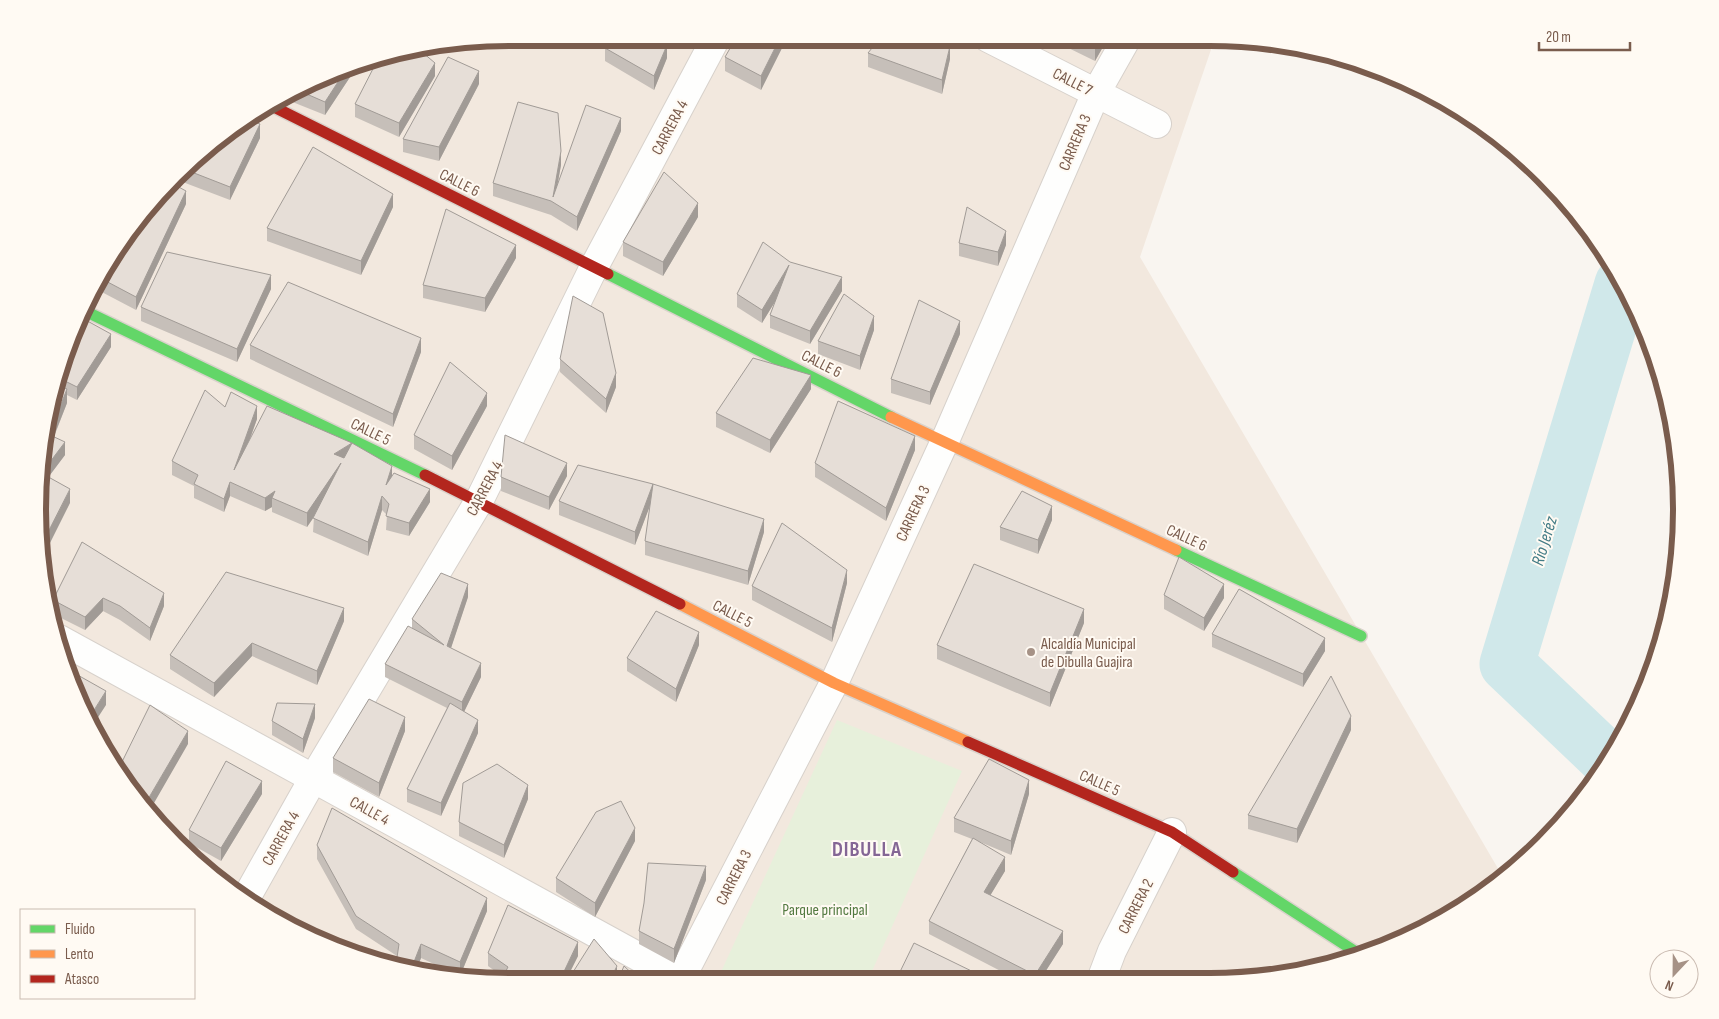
<svg xmlns="http://www.w3.org/2000/svg" width="1719" height="1019" viewBox="0 0 1719 1019" font-family="'Sofia Sans Condensed',sans-serif">
<rect width="100%" height="100%" fill="#f9f5f0"/>
<path fill="#f2e8de" d="M510 38H1215L1140 257 1503 877 1445 918 1332 965 1241 980H478L358 956 247 902 135 797 63 661 38 510 62 358 117 247 222 135 358 62Z"/>
<path fill="#e7f0db" d="M837 720 962 771 868 980H733L720 974Z"/>
<g fill="none" stroke-linecap="round" stroke-linejoin="round">
<path stroke="#d0e8ea" stroke-width="55" d="M1608 760 1507 664 1622 284"/>
<defs>
<path id="street" d="M988 38 1157 124
M59 639 681 980
M245 900 313 779 479 501 594 267 716 38
M680 980 834 683 944 443 1096 93 1127 38
M1101 980 1112 951 1172 832"/>
<path id="fast" d="M608 274 891 417
M85 311 425 475
M1176 550 1361 636
M1233 872 1359 954"/>
<path id="slow" d="M891 417 1176 550
M680 604 834 683 968 742"/>
<path id="jam" d="M274 107 608 274
M425 475 680 604
M968 742 1172 832 1233 872"/>
</defs>
<use href="#street" stroke="#d7d1cb" stroke-width="30"/>
<use href="#fast" stroke="#d9d2cb" stroke-width="14"/>
<use href="#slow" stroke="#d9d2cb" stroke-width="14"/>
<use href="#jam" stroke="#d9d2cb" stroke-width="14"/>
<use href="#street" stroke="#fefefd" stroke-width="28"/>
<use href="#fast" stroke="#63d668" stroke-width="11"/>
<use href="#slow" stroke="#ff974d" stroke-width="11"/>
<use href="#jam" stroke="#b3261e" stroke-width="11"/>
</g>
<path fill="#c6bfb9" d="M787 38 761 90 725 71V57Z
M1048 38H1108L1095 61Z
M605 48 667 58 654 90 605 61Z
M868 53 950 59 942 94 868 67Z
M354 65V71L325 115 290 101V99Z
M435 76 399 137 355 117V104Z
M479 84 439 161 403 152V139Z
M621 131 577 231 551 215 493 196V183L561 165 558 183Z
M222 135 260 138 230 200 180 181Z
M186 204 136 310 96 289 117 247Z
M393 207 361 275 267 241V228Z
M698 217 663 276 623 256V242Z
M959 243 1006 245 998 266 959 256Z
M516 258 485 312 423 298V285Z
M271 289 237 362 141 321V307Z
M842 291 810 344 770 328V315L775 301 762 323 737 307V294Z
M874 330 860 370 818 354V341Z
M960 334 930 405 891 393V379Z
M250 345 421 352 393 427 250 359Z
M111 347 77 400 67 395V403L54 437 65 455 48 477 70 503 38 510 62 358Z
M560 359 616 387 606 413 560 372Z
M811 389 770 453 716 427V413Z
M487 406 452 470 414 449V435Z
M225 407 257 419 249 442 392 476 430 502 409 536 386 530 387 515 382 510 368 556 313 532 314 517 307 527 272 512V507L265 511 230 496 224 512 194 498V486L172 475V461Z
M915 450 886 521 815 477V463Z
M578 465 764 532 748 585 645 555V541L650 505 635 545 559 515V501Z
M567 476 549 510 501 491V477Z
M1052 520 1038 554 1000 540V527Z
M82 542 164 606 150 641 120 620 103 611 85 630 55 615 53 601Z
M847 583 832 642 752 600V586Z
M1164 595 1224 598 1204 631 1164 609Z
M468 597 451 648 481 677 464 712 478 733 441 816 407 802V789L447 708 385 677V664L412 628V619Z
M344 621 317 685 252 656 214 697 170 669V655Z
M1084 623 1050 707 937 659V645Z
M1212 634 1325 651 1303 687 1212 647Z
M699 645 676 702 627 671V658Z
M315 718 303 753 272 735V721Z
M1351 730 1297 843 1248 829V815Z
M405 731 379 797 333 772V758Z
M262 794 221 861 189 843V830Z
M1029 794 1011 855 980 842 1005 871 990 895 1063 944 1040 980H1018L929 934V921L972 839 954 832V818Z
M528 799 504 858 459 836V822Z
M635 841 595 917 556 892V878Z
M317 845 487 911 460 976 421 958 417 968 396 964 397 956 356 929 317 859Z
M706 880 674 963 639 944V931Z
M488 953 578 956 566 980H501L503 977 488 966Z"/>
<path fill="#a19b96" d="M780 38H787L761 90V76Z
M1100 38H1108L1095 61V48Z
M667 45V58L654 90V76Z
M950 46V59L942 94V80Z
M435 63V76L399 137V123Z
M354 65V71L325 115V102L347 68Z
M479 71V84L439 161V147Z
M621 118V131L577 231V217Z
M260 124V138L230 200V187Z
M561 151V165L554 203 553 197Z
M186 191V204L136 310V297Z
M393 194V207L361 275V261Z
M698 203V217L663 276V262Z
M1006 231V245L998 266V252Z
M516 245V258L485 312V298Z
M789 265V279L762 323V310Z
M271 275V289L237 362V349Z
M842 277V291L810 344V331Z
M874 316V330L860 370V356Z
M960 321V334L930 405V392Z
M111 334V347L77 400V387Z
M421 338V352L393 427V414Z
M616 373V387L606 413V399Z
M811 375V389L770 453V440Z
M67 389V403L52 441V427Z
M487 393V406L452 470V456Z
M257 406V419L234 483V470Z
M915 436V450L886 521V508Z
M65 442V455L41 487 44 470Z
M352 443 341 477 307 527V513L334 454Z
M567 463V476L549 510V497Z
M392 466V479L386 485Z
M230 482V496L224 512V499Z
M653 484V498L635 545V532Z
M70 489V503L45 553 43 542Z
M430 489V502L409 536V523Z
M275 491 272 498V507L265 511V498Z
M382 496V510L368 556V542Z
M1052 506V520L1038 554V540Z
M764 519V532L748 585V571Z
M847 570V583L832 642V628Z
M468 584V597L447 660V646Z
M1224 584V598L1204 631V618Z
M164 593V606L150 641V628Z
M103 598V611L85 630V617Z
M344 608V621L317 685V671Z
M1084 609V623L1050 707V693Z
M699 632V645L676 702V689Z
M1325 638V651L1303 687V674Z
M252 643V656L214 697V683Z
M481 663V677L462 716V702Z
M106 691V705L95 722 91 715Z
M315 704V718L303 753V739Z
M1351 716V730L1297 843V829Z
M405 717V731L379 797V783Z
M478 720V733L441 816V803Z
M188 731V744L150 810 144 806Z
M1029 780V794L1011 855V841Z
M262 781V794L221 861V848Z
M528 785V799L504 858V845Z
M635 828V841L595 917V903Z
M1005 857V871L984 906V892Z
M706 866V880L674 963V949Z
M487 898V911L460 976V962Z
M1063 931V944L1040 980H1035V975Z
M578 942V956L566 980H560Z
M421 944V958L417 968 412 967Z
M617 966V980H610Z"/>
<path fill="#e6ded7" stroke="#a19b96" d="M611 38H656L667 45 654 76 605 48Z
M736 38H780L761 76 725 57Z
M880 38H934L950 46 942 80 868 53Z
M1076 38H1100L1095 48Z
M422 52 435 63 399 123 355 104 378 59Z
M448 57 479 71 439 147 403 139Z
M347 68 325 102 302 92Z
M518 102 558 113 561 151 553 197 586 105 621 118 577 217 551 201 493 183Z
M250 120 260 124 230 187 189 171 222 135Z
M313 147 393 194 361 261 267 228Z
M664 172 698 203 663 262 623 242Z
M175 185 186 191 136 297 102 279 117 247Z
M967 207 1006 231 998 252 959 243Z
M446 209 516 245 485 298 423 285Z
M763 242 790 262 842 277 810 331 770 315 789 265 762 310 737 294Z
M167 252 271 275 237 349 141 307Z
M288 282 421 338 393 414 250 345Z
M844 294 874 316 860 356 818 341Z
M573 296 603 313 616 373 606 399 560 359Z
M919 300 960 321 930 392 891 379Z
M82 318 111 334 77 387 59 378 62 358Z
M753 358 811 375 770 440 716 413Z
M450 362 487 393 452 456 414 435Z
M58 385 67 389 52 427 51 426Z
M205 390 225 407 231 392 257 406 234 470 267 406 352 443 334 454 344 458 352 443 392 466 386 485 394 473 430 489 409 523 386 516 389 504 382 496 368 542 313 518 341 463 307 513 272 498 275 491 265 498 230 482 224 499 194 484 198 475 172 461Z
M838 401 915 436 886 508 815 463Z
M50 435 65 442 44 470Z
M505 435 567 463 549 497 501 477Z
M578 465 653 484 764 519 748 571 645 541 653 484 635 532 559 501Z
M43 474 70 489 43 542 38 510Z
M1022 491 1052 506 1038 540 1000 527Z
M782 523 847 570 832 628 752 586Z
M82 542 164 593 150 628 120 606 103 598 85 617 53 600Z
M1179 557 1224 584 1204 618 1164 595Z
M974 564 1084 609 1050 693 937 645Z
M226 572 344 608 317 671 252 643 214 683 170 655Z
M441 573 468 584 447 646 481 663 462 702 385 664 408 626 444 645 412 619Z
M1239 589 1325 638 1303 674 1212 634Z
M656 611 699 632 676 689 627 658Z
M67 669 106 691 91 715Z
M1331 676 1351 716 1297 829 1248 815Z
M369 699 405 717 379 783 333 758Z
M277 703 315 704 303 739 272 721Z
M450 703 478 720 441 803 407 789Z
M150 705 188 731 144 806 135 797 119 768Z
M989 759 1029 780 1011 841 954 818Z
M226 761 262 781 221 848 189 830Z
M497 764 528 785 504 845 459 822 463 783Z
M621 801 635 828 595 903 556 878 596 812Z
M332 808 487 898 460 962 421 944 412 967 396 964 399 944 356 916 317 845Z
M973 838 1005 857 984 892 1063 931 1035 975 929 921Z
M648 863 706 866 674 949 639 931 644 903Z
M508 905 578 942 560 980H537L533 978 531 980H501L508 967 488 953Z
M594 939 617 966 610 980H568Z
M914 943 990 980H896Z
M624 966 639 980H618Z"/>
<circle fill="#a69286" stroke="#fffaf3" stroke-width="2" cx="1031" cy="652" r="5"/>
<g text-anchor="middle" stroke-width="4" stroke-linejoin="round" paint-order="stroke">
<g font-size="16" fill="#7a5c4d" stroke="#fffaf3">
<text transform="translate(1073 81) rotate(27)" y="6">CALLE 7</text>
<text transform="translate(669 127) rotate(-62)" y="6">CARRERA 4</text>
<text transform="translate(1074 142) rotate(-67)" y="6">CARRERA 3</text>
<text transform="translate(460 182) rotate(27)" y="6">CALLE 6</text>
<text transform="translate(822 363) rotate(27)" y="6">CALLE 6</text>
<text transform="translate(371 431) rotate(26)" y="6">CALLE 5</text>
<text transform="translate(484 488) rotate(-62)" y="6">CARRERA 4</text>
<text transform="translate(912 513) rotate(-65)" y="6">CARRERA 3</text>
<text transform="translate(1187 537) rotate(25)" y="6">CALLE 6</text>
<text transform="translate(733 613) rotate(27)" y="6">CALLE 5</text>
<text transform="translate(1100 782) rotate(24)" y="6">CALLE 5</text>
<text transform="translate(370 810) rotate(29)" y="6">CALLE 4</text>
<text transform="translate(280 838) rotate(-61)" y="6">CARRERA 4</text>
<text transform="translate(733 877) rotate(-63)" y="6">CARRERA 3</text>
<text transform="translate(1135 906) rotate(-63)" y="6">CARRERA 2</text>
</g>
<g font-size="16" fill="#7a5c4d" stroke="#fffaf3" text-anchor="start">
<text x="1041" y="649">Alcaldía Municipal<tspan x="1041" dy="18">de Dibulla Guajira</tspan></text>
</g>
<g font-size="16" fill="#537a41" stroke="#fffaf3">
<text x="825" y="915">Parque principal</text>
</g>
<g font-size="18" font-style="italic" fill="#437c86" stroke="#fffaf3">
<text transform="translate(1544 541) rotate(-73)" y="6">Río Jeréz</text>
</g>
<g font-size="21" font-weight="bold" letter-spacing="1" fill="#846695" stroke="#fffaf3">
<text x="867" y="856">DIBULLA</text>
</g>
</g>
<path d="M0 0H1719V1019H0ZM509 46H1210A463 463 0 0 1 1673 509V510A463 463 0 0 1 1210 973H509A463 463 0 0 1 46 510V509A463 463 0 0 1 509 46Z" fill="#fffaf3" fill-rule="evenodd"/>
<path fill="none" stroke="#7a5c4d" stroke-width="6" d="M509 46H1210A463 463 0 0 1 1673 509V510A463 463 0 0 1 1210 973H509A463 463 0 0 1 46 510V509A463 463 0 0 1 509 46Z"/>
<rect x="20" y="909" width="175" height="90" fill="#fffaf3" stroke="#cabbb1"/>
<rect x="30" y="925" width="25" height="8" fill="#63d668" stroke="#cabbb1"/>
<text x="65" y="934" font-size="15" fill="#7a5c4d">Fluido</text>
<rect x="30" y="950" width="25" height="8" fill="#ff974d" stroke="#cabbb1"/>
<text x="65" y="959" font-size="15" fill="#7a5c4d">Lento</text>
<rect x="30" y="975" width="25" height="8" fill="#b3261e" stroke="#cabbb1"/>
<text x="65" y="984" font-size="15" fill="#7a5c4d">Atasco</text>
<g transform="translate(1674 974) rotate(202)"><circle r="24" fill="#fffaf3" stroke="#cabbb1"/>
<path d="M0-4L9 19L0 12L-9 19Z" fill="#a69286"/>
<text y="-8" font-size="14" font-weight="bold" text-anchor="middle" fill="#7a5c4d">N</text>
</g>
<path d="M1539 42v8h91v-8" fill="none" stroke="#7a5c4d" stroke-width="2.5"/>
<text x="1546" y="42" font-size="15" fill="#7a5c4d" stroke="#fffaf3" stroke-width="4" paint-order="stroke">20 m</text>
</svg>
